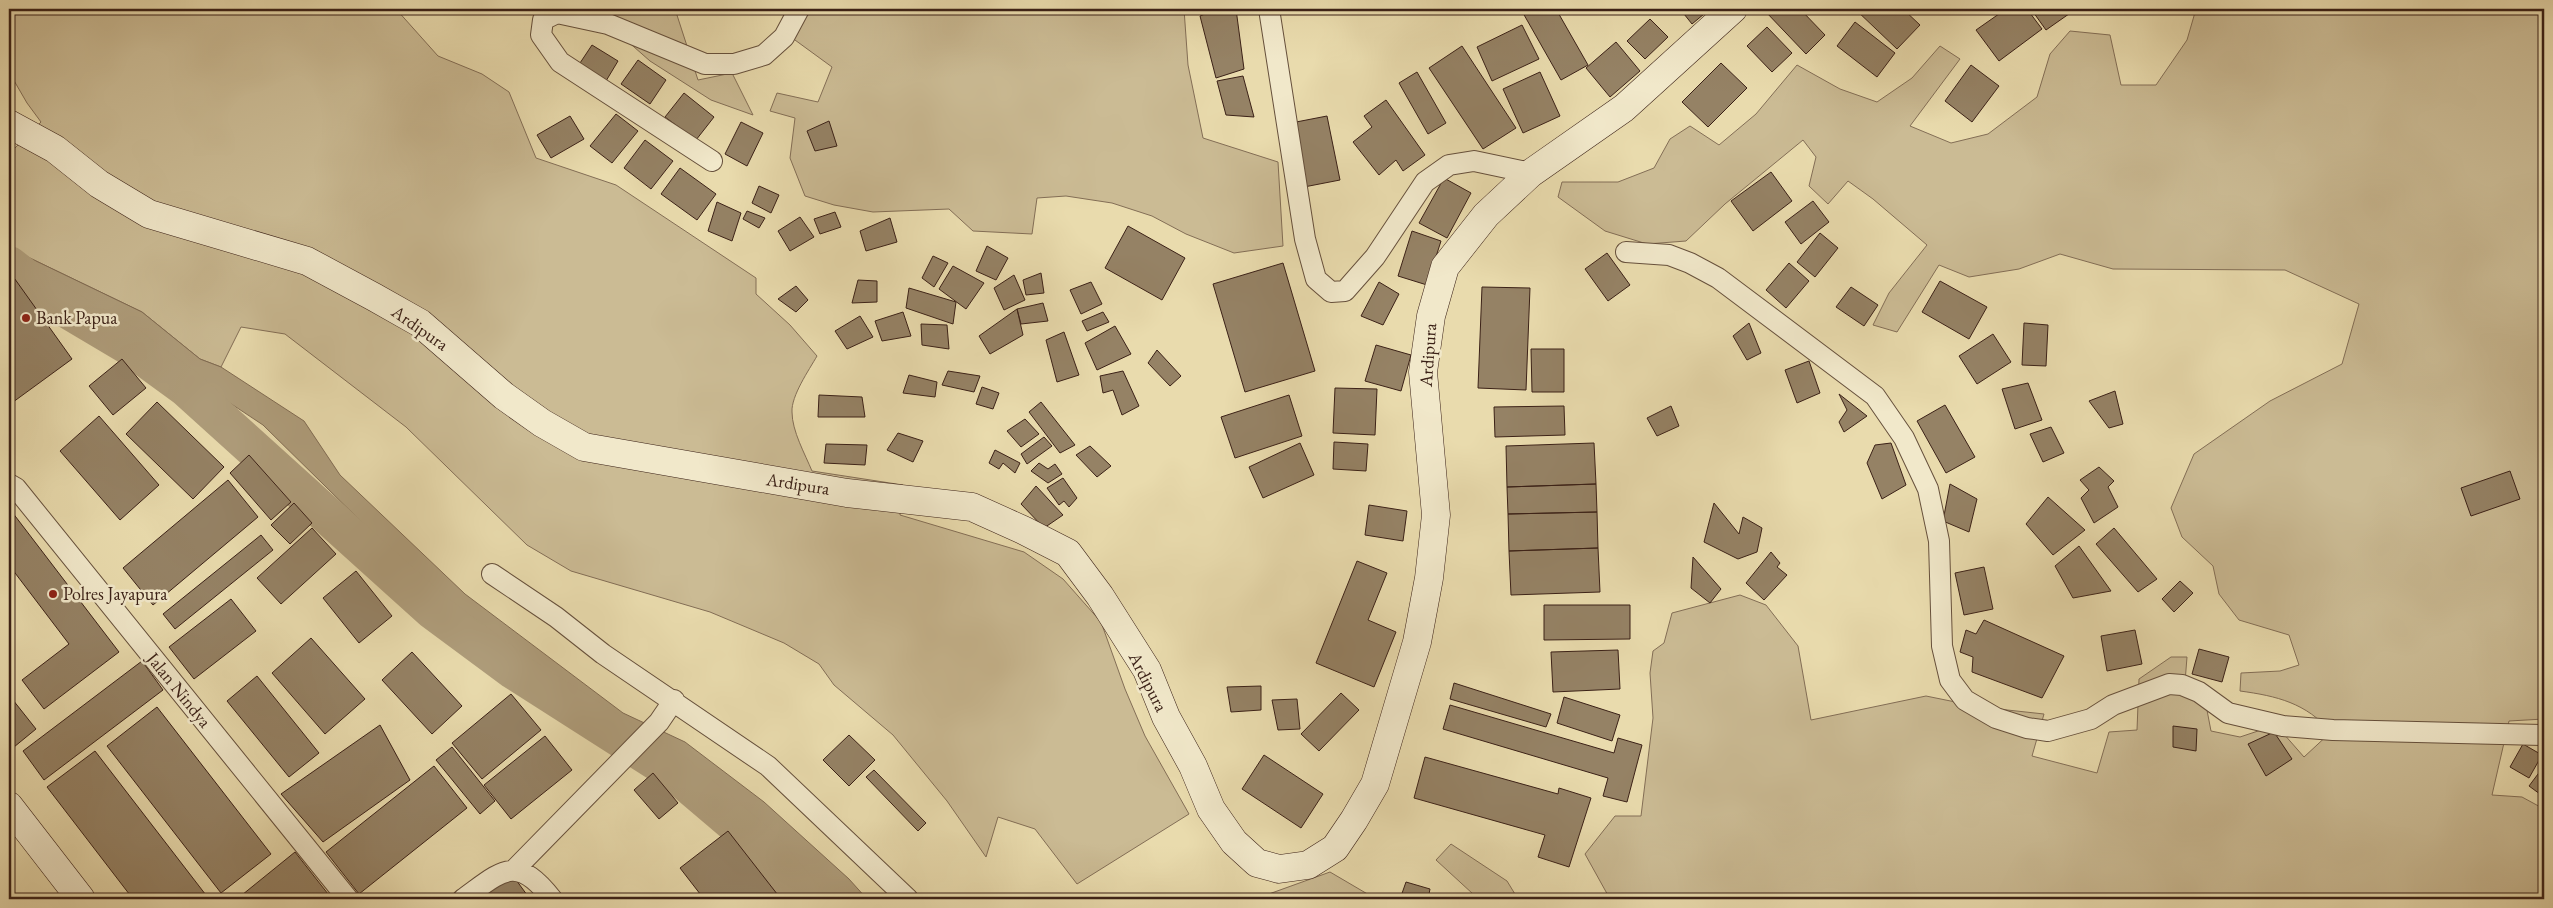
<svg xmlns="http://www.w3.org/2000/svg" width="2553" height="908" viewBox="0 0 2553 908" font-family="'EB Garamond',serif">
<rect width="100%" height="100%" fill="#e9dbad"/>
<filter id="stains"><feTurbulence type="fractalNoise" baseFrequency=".004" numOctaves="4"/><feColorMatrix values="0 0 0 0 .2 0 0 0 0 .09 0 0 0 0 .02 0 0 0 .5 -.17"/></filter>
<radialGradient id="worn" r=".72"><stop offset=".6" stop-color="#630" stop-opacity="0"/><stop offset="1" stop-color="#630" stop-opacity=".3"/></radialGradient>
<path fill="#cbbb94" stroke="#836e56" d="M10 9H396L438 56 482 74 509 92 536 158 616 185 756 278V294L790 325 817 356C809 370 791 396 792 412 792 431 805 454 812 471L903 485 900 515 1024 552 1063 579 1101 622 1125 689 1145 736 1189 814 1077 884 1035 829 998 817 986 857 947 801 893 735 834 685 819 664 784 643 710 612 571 571 527 545 406 427 285 334 241 327 221 367 200 359 142 312 9 248V154L41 122 27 103 9 72Z
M594 9H675L698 80 732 73 753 115 711 100 650 61 609 25Z
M793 9H1184L1188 65 1203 138 1278 162 1283 246 1234 253 1186 234 1152 216 1112 203 1066 196 1037 198 1032 234 973 231 949 209 873 212 834 205 805 196 790 158 795 118 770 111 777 93 818 102 832 67 784 32Z
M2196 9H2544V719L2509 721 2492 795 2522 797 2544 809V898L1610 899 1585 854 1615 816H1641L1653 718 1650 673 1653 651 1664 643 1672 613 1740 595 1766 605 1798 646 1811 720 1926 696 1980 707 2044 714 2032 756 2097 773 2109 732 2137 730 2139 679 2171 657H2187L2184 695 2206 705 2211 731 2240 737 2276 725 2304 757 2331 732C2306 703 2277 696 2240 691L2241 673 2280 671 2299 665 2289 635 2239 620 2219 594 2213 566 2182 537 2171 508 2194 454 2270 401 2342 364 2359 304 2285 270 2113 269 2060 254 2019 269 1969 277 1939 265 1897 332 1873 325 1889 293 1927 245 1873 199 1848 181 1828 204 1809 186 1816 157 1803 140 1725 204 1686 241 1647 244 1605 231 1558 197 1562 182H1618L1654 168 1670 139 1690 126 1719 145 1756 114 1797 65 1840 89 1877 102 1912 78 1940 46 1960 59 1910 126 1951 143 1988 134 2037 97 2050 54 2070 31 2110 35 2121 85H2156L2187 40Z
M1451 844 1507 881 1518 899H1472L1473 894 1436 860Z
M1330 872 1376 899H1255Z"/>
<path fill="#ae9c7a" stroke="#806b52" d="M9 248 142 312 200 359 221 367 304 421 340 475 465 594 623 713 685 742 764 802 849 879 867 899H823L760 835 703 787 652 755 585 718 508 666 263 425 73 299 9 264Z"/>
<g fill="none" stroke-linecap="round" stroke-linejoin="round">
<path stroke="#ae9c7a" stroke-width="38" d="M9 265 63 307 127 345 186 388 432 610 513 670 676 774 762 847 805 899"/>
</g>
<path fill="#958265" stroke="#3b2117" d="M1217 9H1236L1244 69 1216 78 1200 16Z
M1530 9H1556L1588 65 1561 80 1523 13Z
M1680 9H1710L1692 24Z
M1768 9H1800L1825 35 1806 54 1765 11Z
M1855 9H1903L1920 25 1897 49Z
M2006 9H2027L2042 29 1999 61 1976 30Z
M2031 9H2076L2046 30Z
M1650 19 1668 37 1645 59 1627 41Z
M1855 22 1895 53 1877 77 1837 46Z
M1522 25 1539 59 1492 81 1477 47Z
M1767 27 1792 53 1772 72 1747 46Z
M1616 42 1640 71 1610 97 1586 68Z
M592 45 618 61 603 86 576 69Z
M1462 46 1516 128 1483 149 1429 68Z
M638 60 666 80 650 104 621 84Z
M1721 63 1747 88 1708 127 1682 102Z
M1971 65 1999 86 1972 122 1945 101Z
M1417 72 1446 123 1428 134 1399 83Z
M1540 72 1560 116 1523 133 1503 89Z
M1243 76 1254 117 1226 115 1217 81Z
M684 93 714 117 696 140 665 117Z
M1386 100 1425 155 1403 171 1396 160 1379 175 1353 142 1372 127 1364 116Z
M616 114 638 131 612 163 590 146Z
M570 116 584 139 551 158 537 135Z
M1327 116 1340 180 1304 187 1291 123Z
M829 121 837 146 815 151 807 131Z
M741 122 763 133 747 166 725 154Z
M645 140 673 161 651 189 624 168Z
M680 168 716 194 697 220 661 194Z
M1771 172 1792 201 1753 231 1731 201Z
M1444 178 1471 193 1447 238 1419 223Z
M759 186 779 195 771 213 752 203Z
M1813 201 1829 222 1801 244 1785 222Z
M717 202 741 213 732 241 708 231Z
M747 211 765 218 759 228 743 219Z
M835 212 841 227 820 234 814 219Z
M800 217 814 237 790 251 778 231Z
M890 218 897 242 866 251 860 231Z
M1128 226 1185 258 1162 300 1105 268Z
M1412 231 1441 241 1427 285 1398 276Z
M1820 233 1838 248 1815 277 1797 262Z
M987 246 1008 258 996 280 976 271Z
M1607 253 1630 285 1608 301 1585 269Z
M933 256 948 263 934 287 922 278Z
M1283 263 1315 371 1245 392 1213 284Z
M1789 263 1809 281 1786 308 1766 290Z
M953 266 984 283 966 309 939 289Z
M1041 273 1044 293 1026 295 1023 280Z
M12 275 72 359 9 405V278Z
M1014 275 1025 300 1004 310 994 288Z
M858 280 877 281V302L852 303Z
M1940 281 1987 307 1969 339 1922 312Z
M1091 282 1102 304 1081 314 1070 290Z
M1379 282 1399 294 1383 325 1361 316Z
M796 286 808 300 796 312 778 299Z
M1482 287 1530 288 1526 390 1478 388Z
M1851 287 1878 305 1864 326 1836 307Z
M909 288 956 302 953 324 906 308Z
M1043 303 1048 321 1021 324 1017 309Z
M1017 309 1023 335 990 354 979 336Z
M903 312 911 336 882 341 875 321Z
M1103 312 1109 322 1087 331 1082 321Z
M860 316 873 337 847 349 835 331Z
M1749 323 1761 353 1747 360 1733 336Z
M2024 323 2048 325 2046 366 2022 365Z
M921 324 947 325 949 349 922 345Z
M1115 326 1131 354 1097 370 1085 343Z
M1064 332 1079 375 1057 382 1046 340Z
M1993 334 2011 362 1977 384 1959 356Z
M1376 345 1411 355 1401 391 1365 381Z
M1531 349H1564V392H1532Z
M1157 350 1181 376 1170 386 1148 363Z
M122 359 146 388 113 415 89 386Z
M1809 361 1820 393 1797 403 1785 370Z
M948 371 980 376 974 392 942 385Z
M1123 371 1139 406 1122 415 1113 390 1103 393 1100 376Z
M909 375 937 382 935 397 903 393Z
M2028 383 2042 420 2015 429 2002 389Z
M982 387 999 393 993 409 976 404Z
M1335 388 1377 389 1375 435 1333 433Z
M2115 391 2123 424 2109 428 2089 401Z
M1839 394 1867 416 1844 432 1839 422 1847 410Z
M819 395 862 397 865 417H818Z
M1289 395 1302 436 1235 458 1221 417Z
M157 402 224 467 193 499 126 434Z
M1041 402 1075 445 1060 453 1029 412Z
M1945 405 1975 457 1946 473 1917 421Z
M1564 406 1565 435 1495 437 1494 407Z
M1671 406 1679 426 1657 436 1647 418Z
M99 416 159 485 120 520 60 451Z
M1025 419 1039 434 1021 447 1007 431Z
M2051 427 2064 453 2043 462 2030 434Z
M898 433 923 441 913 462 887 450Z
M1044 437 1052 446 1027 464 1021 454Z
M1334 442 1368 444 1366 471 1333 469Z
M1300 443 1314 475 1263 498 1249 467Z
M1594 443 1596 484 1507 487 1506 446Z
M1891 443 1906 485 1882 499 1867 463 1875 445Z
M826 444 867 445 865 465 824 463Z
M1090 446 1111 466 1097 477 1076 455Z
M995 450 1020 463 1015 473 1003 463 999 469 989 463Z
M249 455 291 502 271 520 230 473Z
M1039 463 1048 469 1055 464 1062 474 1048 483 1031 471Z
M2099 467 2114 481 2108 487 2118 507 2094 523 2081 498 2089 490 2080 480Z
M2510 471 2520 499 2471 516 2461 488Z
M1063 478 1077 498 1069 507 1064 501 1059 505 1047 488Z
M228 480 258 517 153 605 123 568Z
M1596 484 1597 512 1508 514 1507 487Z
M1950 484 1977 499 1969 532 1943 521Z
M1036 486 1063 515 1044 528 1021 504Z
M2048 497 2085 530 2053 555 2026 524Z
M294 503 312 523 290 544 271 525Z
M1714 503 1739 534 1743 517 1762 528 1757 552 1738 559 1704 542Z
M1369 505 1407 511 1403 541 1365 535Z
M9 508 119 652 44 709 22 680 69 644 9 565Z
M1597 512 1598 548 1509 551 1508 514Z
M312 528 336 554 281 604 257 578Z
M2114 528 2157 579 2138 592 2096 544Z
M261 535 273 550 175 629 163 614Z
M2079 546 2111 591 2073 598 2055 566Z
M1598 548 1600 592 1511 595 1509 551Z
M1771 552 1780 563 1777 567 1787 575 1764 600 1746 583Z
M1693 557 1721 589 1710 603 1691 588Z
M1357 561 1387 573 1368 620 1396 632 1374 687 1316 663Z
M1984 567 1993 609 1964 615 1955 573Z
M356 571 392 616 359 643 323 598Z
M2180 581 2193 593 2174 612 2162 599Z
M231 599 256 631 194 679 169 647Z
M1544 605H1630V639L1544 640Z
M1984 620 2064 656 2042 698 1972 672 1973 657 1960 652 1966 630 1976 634Z
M2135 630 2142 664 2107 671 2101 636Z
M311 638 365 699 325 734 272 673Z
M2199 649 2229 657 2222 682 2192 674Z
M1618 650 1620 689 1553 692 1551 652Z
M412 652 462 706 432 734 382 680Z
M142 661 163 690 44 780 23 751Z
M257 676 319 753 289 777 227 701Z
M1454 683 1551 714 1546 727 1450 699Z
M1261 686V710L1231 712 1227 687Z
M1341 693 1359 710 1319 751 1301 734Z
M511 694 541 730 482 779 452 743Z
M9 695 36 729 14 747 9 740Z
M1564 697 1620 715 1612 741 1557 723Z
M1297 699 1300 729 1278 730 1272 700Z
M1450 705 1614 753 1618 738 1642 745 1627 802 1603 796 1608 778 1443 729Z
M157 707 271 854 221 893 107 746Z
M380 725 410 780 323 842 281 794Z
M2173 726 2197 729 2196 751 2173 747Z
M2274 732 2292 759 2266 776 2248 744Z
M849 735 875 760 849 786 823 760Z
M545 736 572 770 511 819 484 785Z
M2523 744 2542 755 2529 778 2510 767Z
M452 747 495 801 480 814 436 760Z
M95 751 209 899H133L47 787Z
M1264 755 1323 794 1301 828 1242 789Z
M1425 757 1558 794 1559 788 1591 798 1569 867 1538 857 1545 835 1414 798Z
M434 766 467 808 359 894 326 852Z
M2544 766V797L2529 786Z
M874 770 926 823 918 831 866 777Z
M653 773 678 803 659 819 634 790Z
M728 831 781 899H704L680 868Z
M295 852 332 899H237Z
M511 873 530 899H476Z
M1406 882 1430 889 1428 899H1400Z"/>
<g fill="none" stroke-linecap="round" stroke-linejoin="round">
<defs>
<path id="street" d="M1269 9 1305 239 1316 279 1331 292 1345 291 1375 257 1425 182 1449 165 1474 161 1531 173
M712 161 560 62 541 35 543 20 557 13 608 24 705 64H734L764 55 784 37 799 9
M1626 252 1669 255 1690 263 1718 278 1875 396 1904 438 1928 489 1939 541 1942 646 1950 680 1965 700 1996 718 2027 728 2048 731 2091 719 2113 705 2169 684 2182 685 2199 692 2228 713 2283 726 2333 730 2544 735
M9 484 16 488 348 899
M492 574 556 617 603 654 768 766 908 899
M515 869 659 722 674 700
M463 899C502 871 516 853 552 899"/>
<path id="secondary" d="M9 124 55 149 99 184 149 214 307 261 374 297 420 323 504 396 542 423 584 447 847 493 972 507 1023 530 1068 553 1100 596 1147 670 1166 717 1193 766 1211 809 1234 842 1257 863 1279 869 1308 865 1335 848 1354 820 1375 784 1417 642 1429 578 1436 515 1423 372 1431 316 1445 267 1486 215 1531 173 1624 108 1733 9
M9 806 81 899"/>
</defs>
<use href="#street" stroke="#66503c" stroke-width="22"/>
<use href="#secondary" stroke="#3b2117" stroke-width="29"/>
<use href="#street" stroke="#f1e8ca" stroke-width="20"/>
<use href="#secondary" stroke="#f1e8ca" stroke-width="28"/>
</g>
<g fill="#8f2418" stroke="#f1e8ca" stroke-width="2">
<circle cx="26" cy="318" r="5"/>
<circle cx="53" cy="594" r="5"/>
</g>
<g text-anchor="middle" stroke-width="5" stroke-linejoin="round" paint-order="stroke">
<g font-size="18" fill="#3b2117" stroke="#f1e8ca" text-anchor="start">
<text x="36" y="324">Bank Papua</text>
<text x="63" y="600">Polres Jayapura</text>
</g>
<g font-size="18" fill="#3b2117" stroke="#f1e8ca">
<text transform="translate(420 328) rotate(35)" y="6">Ardipura</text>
<text transform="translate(1428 355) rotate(-86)" y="6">Ardipura</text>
<text transform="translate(798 484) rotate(9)" y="6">Ardipura</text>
<text transform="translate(1148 682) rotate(63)" y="6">Ardipura</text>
<text transform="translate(179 690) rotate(51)" y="6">Jalan Nindya</text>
</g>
</g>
<rect width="2553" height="908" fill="none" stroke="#e9dbad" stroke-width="30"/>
<rect x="10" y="10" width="2533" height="888" fill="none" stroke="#3b2117" stroke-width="2.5"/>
<rect x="15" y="15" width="2523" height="878" fill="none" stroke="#3b2117"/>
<rect width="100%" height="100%" filter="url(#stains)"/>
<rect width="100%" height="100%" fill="url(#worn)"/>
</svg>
